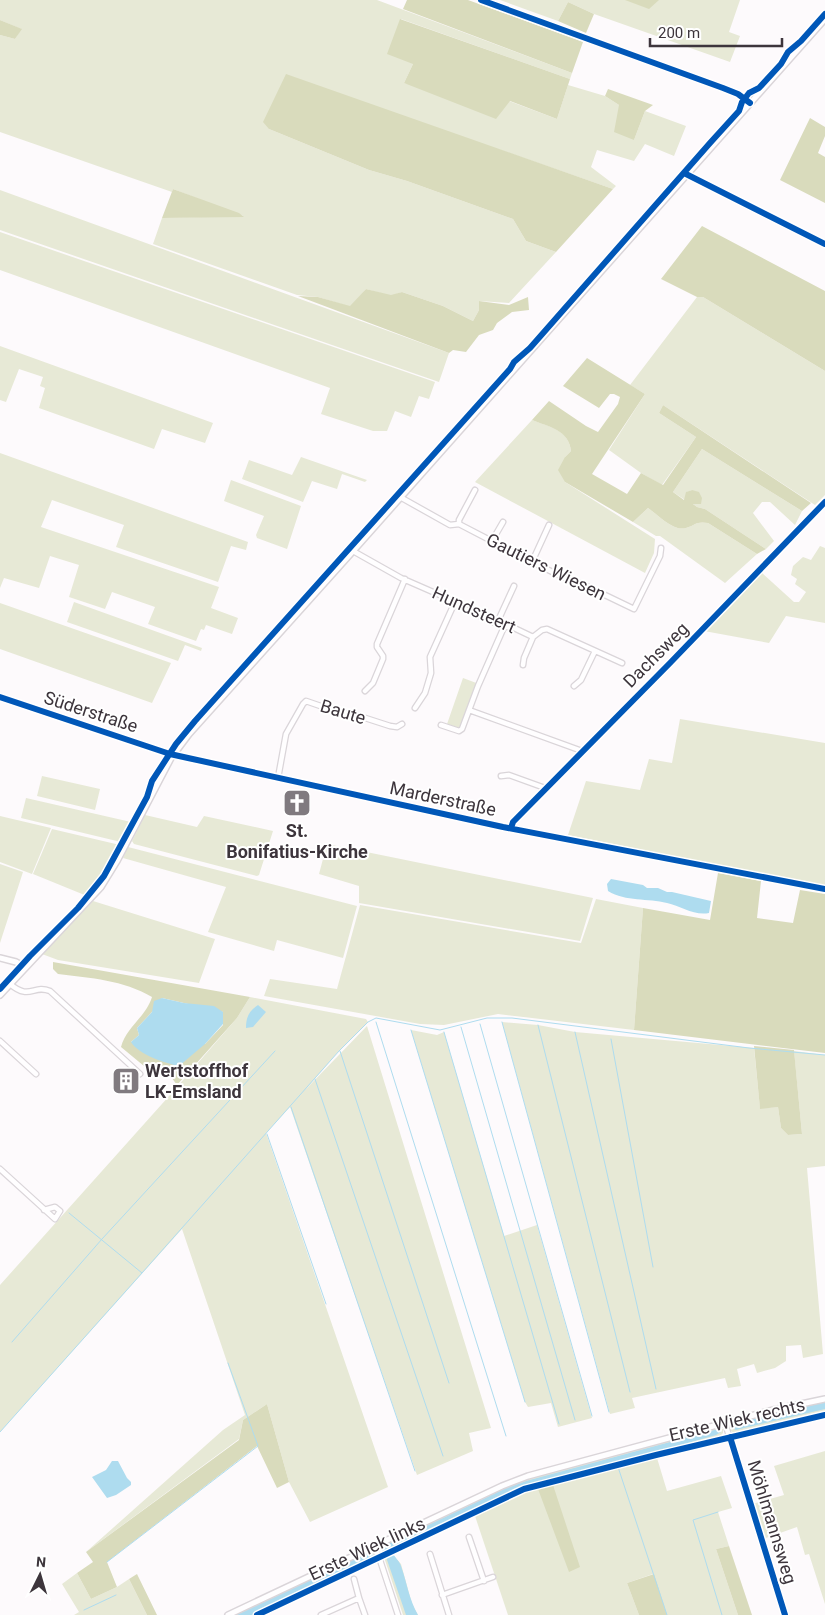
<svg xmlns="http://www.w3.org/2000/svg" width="825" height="1615" viewBox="0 0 825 1615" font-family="Roboto,sans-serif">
<rect width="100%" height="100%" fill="#fdfafc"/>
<path fill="#e7e9d6" d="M0 0H377L572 73 570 79 401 19 413 64 404 83 509 101 557 119 568 85 605 96 619 105 634 140 645 111 686 126 674 156 645 144 634 161 597 150 591 167 616 186 613 189 498 149 269 129 369 170 407 181 513 219 526 241 556 252 509 303 479 301V310L473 321 443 306 402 292 391 296 366 289 351 307 318 297 297 295 153 244 162 218 243 216 173 189 172 192 0 132V35L15 39 21 29 0 20Z
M500 0H740L729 32 740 36 730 62 594 14 568 2 558 21Z
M0 190 449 353 439 382 0 230Z
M0 232 435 382 429 399 419 396 411 417 395 411 387 431H373L321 414 330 388 0 270Z
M697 297H703L825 371V495L815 505 663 405 659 413 696 437 662 485 641 473 609 450 645 394 630 385Z
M0 346 213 423 205 443 162 429 154 449 39 408 45 388 40 386 43 377 19 369 6 402 0 400Z
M532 420C550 427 569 430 571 451L565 457V482L655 539 654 553 645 573 475 482Z
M702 449 802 511 795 525 770 502H762L753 513 774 541 766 549 705 509 697 507 693 504 692 490 687 492 685 500 673 492Z
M0 453 248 542 246 550 231 546 218 582 116 547 124 525 52 500 41 527 219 587 211 608 238 618 232 634 206 625 204 630 201 629 196 641 148 624 155 607 112 592 105 609 69 597 79 565 50 556 39 588 4 578 0 588Z
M301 457 367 480 365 482 342 474 337 489 312 481 303 502 242 479 249 460 292 475Z
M231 480 301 506 287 549 257 538 256 535 264 516 224 501Z
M648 508C658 515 674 532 686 528 696 525 696 521 708 523L757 554 725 583 660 536H656L633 522Z
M820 546 825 548V623L786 616 769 643 704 631 761 572 794 602H799L806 592 795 584 797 579 791 575 793 566 803 557 811 560Z
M74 602 202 648 201 651 185 645 178 661 67 622Z
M0 603 171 663 152 703 0 649Z
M463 678 479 684 462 729 446 727Z
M680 719 825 743V886L568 835 586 781 640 790 649 759 672 763Z
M42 776 100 789 95 810 37 796Z
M26 798 131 822 121 842 21 818Z
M145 815 197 827 204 816 273 831 259 875 257 876 134 844 132 841Z
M0 816 51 828 32 874 0 862Z
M52 829 120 845 99 881 87 896 33 874Z
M327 844 593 898 580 941 359 903V886L319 874Z
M128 847 357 906 343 958 277 940 274 951 208 932 226 887 123 858Z
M0 864 23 872 0 943Z
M596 899 643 908 634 1030 498 1014 444 1025 420 1024 264 996 270 979 337 989 360 905 581 943Z
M93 901 215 939 199 983 58 960 42 954Z
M250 997 366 1019 368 1022 339 1051 305 1090 367 1026 491 1428 469 1433 473 1451 417 1475 290 1107 266 1133 388 1487 310 1522 289 1482 267 1404 243 1420 239 1439 86 1552 223 1430 245 1415 182 1229 0 1432V1285L170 1095 237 1018Z
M502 1022 538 1025 575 1032 754 1048 760 1108 778 1107 781 1128 788 1135 802 1134 794 1051 825 1055V1166L807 1168 823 1354 803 1358 801 1345 786 1346V1361L775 1368 757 1373 754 1364 737 1369 741 1386 728 1388 725 1378 632 1398 635 1408 610 1414Z
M411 1030 437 1035 444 1032 504 1236 537 1225 592 1418 558 1427 551 1403 528 1407 525 1402Z
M825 1400V1412L735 1433 732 1432 729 1428 732 1423 759 1415Z
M718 1427 723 1429V1433L719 1437 658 1453 659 1458H657L667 1491 721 1476 732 1508 718 1512 729 1546 716 1549 738 1615H667L653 1574 627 1583 639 1615H508L475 1516 393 1555 401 1564 412 1604 418 1615H403L384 1557 385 1556 382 1553V1544L502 1488 503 1490 504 1487 523 1480Z
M825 1451V1604L809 1554 805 1555 797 1527 763 1539 752 1504 784 1495 774 1466Z
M367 1552H371L375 1555 376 1561 264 1615H233Z
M77 1573 91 1599 117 1587 129 1579 147 1615H74L79 1612 62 1584Z"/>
<path fill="#d9dbbc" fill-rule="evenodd" d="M407 0H468L583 42 572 73 403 9Z
M625 0H659L649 9Z
M568 2 594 14 586 33 558 21Z
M400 19 570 79 557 119 510 101 496 119 404 83 413 64 387 54Z
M0 20 22 29 15 39 0 35Z
M286 74 613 189 556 252 526 241 513 219 407 181 369 170 269 129 263 122Z
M608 89 653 105 645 111 634 140 614 132 619 105 605 96Z
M810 118 825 127V136L818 153 825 157V203L780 180Z
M173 189 239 213 244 217 162 218Z
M702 226 825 291V371L703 297H697L661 279Z
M366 289 391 295 402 292 443 306 473 321 479 310V301L509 305 528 297 529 310 512 312 497 323 493 330 479 335 466 352 453 350 449 353 298 296 318 297 350 306Z
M587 358 645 394 592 474 627 494 641 473 663 485 696 437 659 413 663 405 811 503 802 511 702 449 673 492 684 500 686 492 692 490 699 492 702 498 701 504H693L697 507 705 509 766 549 757 554 708 523C696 521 696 525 686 528 674 532 658 515 648 508L633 522 565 482 558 470 565 457 571 451C569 430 549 427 532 420L549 401 586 426 598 432 618 404 620 397 614 394H610L599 408 563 386Z
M718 873 761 881 757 918 793 923 800 890 825 894V1053L634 1030 643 908 710 920Z
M53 962 250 997 237 1018 177 1085 166 1070 157 1067 150 1071 121 1047C126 1027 146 1017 152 997 123 980 91 978 58 974L53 969ZM162 998 223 1012V1025L205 1044 131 1042 139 1035 137 1028 152 1012Z
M754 1046 794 1050 802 1134 788 1135 781 1128 778 1107 760 1109Z
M267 1404 289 1482 277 1488 257 1446 107 1562 117 1587 91 1599 77 1573 93 1562 86 1552 239 1440 243 1420Z
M553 1485 580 1567 569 1572 538 1489Z
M729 1546 752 1615H738L716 1549Z
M137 1574 157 1615H147L129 1579Z
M654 1574 667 1615H639L627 1583Z"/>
<path fill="#aedcef" d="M611 879 643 885 647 888H658L667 892H672L711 901 709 913C694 916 681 906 667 903 648 898 626 902 608 891L607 884Z
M162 998 184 1003 214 1006 223 1012V1024L205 1044 179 1066C165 1063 139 1055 131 1042L139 1035 137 1028 152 1012 154 1001Z
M258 1005 266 1012 253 1027 246 1028C246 1017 249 1011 258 1005Z
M825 1402V1409L740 1429 736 1430 730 1427C744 1416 805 1406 825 1402Z
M718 1429 721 1430V1432L716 1435 508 1494 391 1550C393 1556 399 1560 401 1566 407 1583 409 1599 418 1615H406L386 1557 387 1554 382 1550 386 1545 504 1489 526 1481Z
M112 1461H118L127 1478 131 1482V1485L116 1495 107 1498 92 1477 106 1470Z
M371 1553 373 1555 372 1557 252 1615H236L365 1554Z"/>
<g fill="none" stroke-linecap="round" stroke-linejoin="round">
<path stroke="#aedcef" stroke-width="1" d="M376 1022 506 1436
M502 1022 609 1412
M480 1024 592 1416
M538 1025 630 1392
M461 1027 575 1420
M411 1030 525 1402
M444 1032 559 1424
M575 1032 656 1389
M611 1039 653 1267
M340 1051 449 1383
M315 1079 443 1456
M291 1107 415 1471
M267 1134 326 1304
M142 1273 339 1051 368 1022 376 1018 440 1030 487 1018H512L749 1048 825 1055
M12 1342 102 1239 275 1051
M0 1432 142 1273 69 1213
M618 1467 667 1615
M718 1512 693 1520 722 1615
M107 1562 258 1446 228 1363
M84 1610 116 1595"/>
<defs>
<path id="minor" d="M687 174 825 244
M400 497 450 525 459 524 538 565 567 579 580 583 634 609 660 556 661 548
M459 524V520L475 490
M492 541 503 522
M353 551 401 578 449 599 458 606 504 627H512L533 637 542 630 547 629 622 663
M532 562 549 525
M497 623 514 586
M523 665 524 658 533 637
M574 686 581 680 595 651
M365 691 373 683 383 659V656L377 647V644L405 579
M0 697 170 754 188 758 503 827 825 889
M415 708 425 693 431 673 430 657 454 604
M469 710 582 751
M441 725 459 731 462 729 478 686 504 627
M501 776 509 775 545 788
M278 778 286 734 303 704 306 701 338 712 356 715 390 726 397 727 402 724
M511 828 513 822 670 663 825 502
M10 984C30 1001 33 984 50 991L140 1074
M0 1041 36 1074
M0 1169 55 1219 60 1211 55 1207 44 1210
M725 1423 785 1615
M656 1455 825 1415
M469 1537 484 1581
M373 1546 379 1557 398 1615
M430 1554 449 1615
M354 1579 359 1598
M442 1595 493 1577
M321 1615 359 1598 365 1615"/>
<path id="tertiary" d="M481 0 723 88 738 94 750 103
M0 958 16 962 25 967
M0 995 101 887 117 861 171 758 189 734 353 551 825 19
M228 1615 502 1486 528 1476 773 1410 825 1399"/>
</defs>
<use href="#minor" stroke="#dad5d9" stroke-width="7"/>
<use href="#tertiary" stroke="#dad5d9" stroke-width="8"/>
<use href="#minor" stroke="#fffeff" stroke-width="4.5"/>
<use href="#tertiary" stroke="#fffeff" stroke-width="5"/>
<defs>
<path id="cycleway" d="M481 0 723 88 738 94 750 103
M684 173 825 244
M0 697 170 754 188 758 503 827 825 889
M511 828 513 822 670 663 825 502
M0 989 30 956 78 908 104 876 147 797 152 781 176 744 195 721 510 369 514 362 530 348 710 143 739 111 742 102 749 93 759 88 781 64 788 52 801 41 825 14
M730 1437 785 1615
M257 1615 524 1489 656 1455 825 1415"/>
</defs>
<use href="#cycleway" stroke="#fff" stroke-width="9"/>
<use href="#cycleway" stroke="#0057b8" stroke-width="6"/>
</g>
<defs>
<symbol id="church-square" viewBox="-11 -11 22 22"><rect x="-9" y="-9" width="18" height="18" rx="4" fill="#807a7f" stroke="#fff"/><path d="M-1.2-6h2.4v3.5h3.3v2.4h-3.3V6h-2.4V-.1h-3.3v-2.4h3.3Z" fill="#fff"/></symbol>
<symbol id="building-square" viewBox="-11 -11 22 22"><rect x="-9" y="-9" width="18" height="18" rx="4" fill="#807a7f" stroke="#fff"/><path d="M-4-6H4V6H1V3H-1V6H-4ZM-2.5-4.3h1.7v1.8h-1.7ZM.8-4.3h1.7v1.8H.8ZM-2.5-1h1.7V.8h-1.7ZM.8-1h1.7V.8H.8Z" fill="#fff"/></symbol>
</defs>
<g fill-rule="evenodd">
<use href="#church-square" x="281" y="787" width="32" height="32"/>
<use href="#building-square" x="110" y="1065" width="32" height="32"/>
</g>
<g text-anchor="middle" stroke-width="4" stroke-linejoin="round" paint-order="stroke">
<g font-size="18" fill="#3d353c" stroke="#fff">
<text transform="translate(546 567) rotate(26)" y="6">Gautiers Wiesen</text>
<text transform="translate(474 610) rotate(24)" y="6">Hundsteert</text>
<text transform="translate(656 655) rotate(-45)" y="6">Dachsweg</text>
<text transform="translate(91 712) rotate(18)" y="6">Süderstraße</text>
<text transform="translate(343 712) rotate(17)" y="6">Baute</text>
<text transform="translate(443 799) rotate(12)" y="6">Marderstraße</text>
<text transform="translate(737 1420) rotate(-13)" y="6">Erste Wiek rechts</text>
<text transform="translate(772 1522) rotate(73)" y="6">Möhlmannsweg</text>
<text transform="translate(367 1549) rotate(-25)" y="6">Erste Wiek links</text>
</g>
<g font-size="18" font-weight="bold" fill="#3d353c" stroke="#fff">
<text x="297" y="837">St.<tspan x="297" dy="21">Bonifatius-Kirche</tspan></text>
<text x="145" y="1077" text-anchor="start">Wertstoffhof<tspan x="145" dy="21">LK-Emsland</tspan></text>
</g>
</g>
<g transform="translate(40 1575) rotate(5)" stroke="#ffffff" stroke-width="4" paint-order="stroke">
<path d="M0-4L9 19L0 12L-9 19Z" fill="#3d353c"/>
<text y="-8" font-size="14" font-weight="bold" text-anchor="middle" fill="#3d353c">N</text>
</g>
<path d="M650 38v8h132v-8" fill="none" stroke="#3d353c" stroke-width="2.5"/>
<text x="658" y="38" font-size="15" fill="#3d353c" stroke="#ffffff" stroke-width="4" paint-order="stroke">200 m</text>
</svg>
